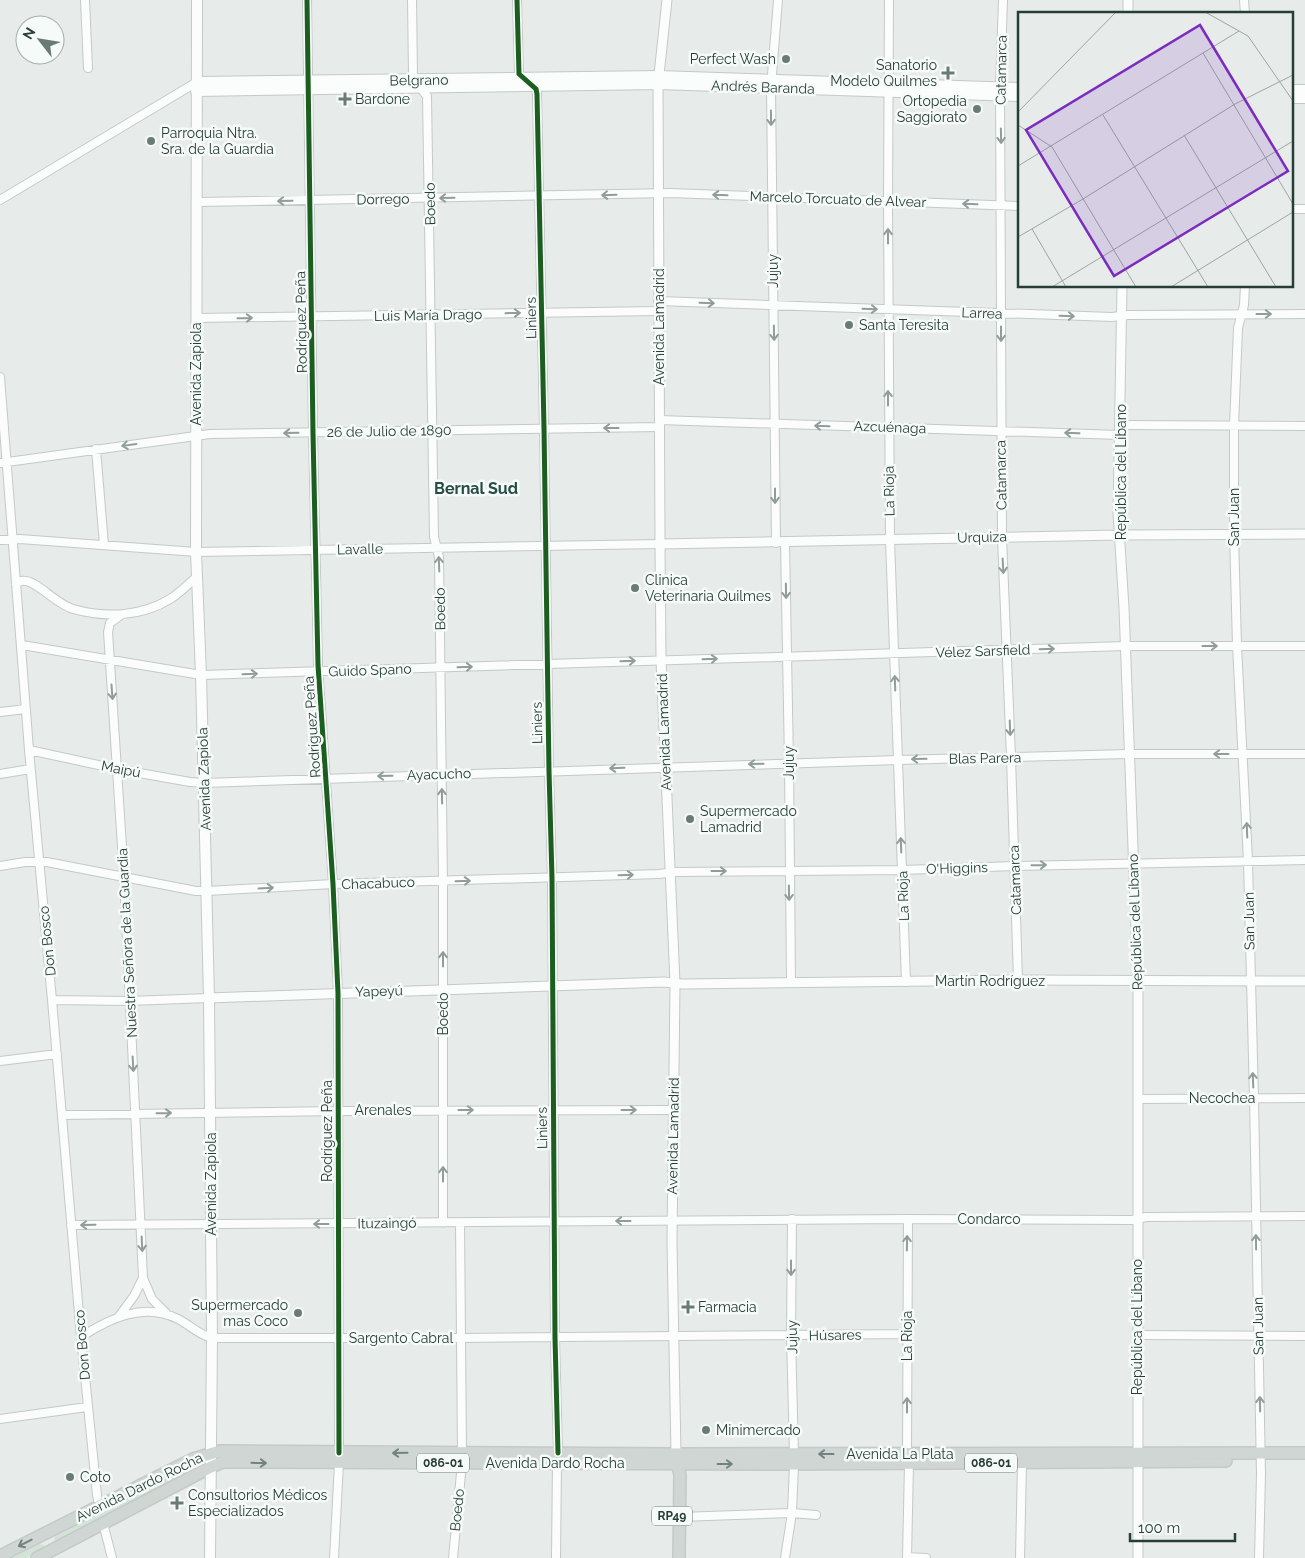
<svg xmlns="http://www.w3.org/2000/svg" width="1305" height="1558" viewBox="0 0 1305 1558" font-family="Raleway,sans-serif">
<rect width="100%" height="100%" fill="#e7ecea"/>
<path fill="#d3e3d7" d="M195 1464H198L197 1469 57 1542 54 1540 55 1535Z
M40 1544 44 1545V1548L27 1558H12Z"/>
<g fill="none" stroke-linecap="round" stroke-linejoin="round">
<defs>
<path id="minor" d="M85 0 88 68
M307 0 313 433 318 665 333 884 338 993 339 1453
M412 0 413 73 414 80 427 96 434 537 439 557 443 881V1223
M517 0 519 74 536 89 537 94 544 428 549 771 552 878 555 1338 558 1453
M889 0 888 201 890 540 906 982
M1003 0 1000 87 1002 537 1011 757 1018 980
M1244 0 1245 14
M0 200 197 82
M198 202 671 193 1019 206
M1291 209H1305
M1245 286 1244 305 1238 328 1234 426V534L1237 646 1248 861 1254 1098 1261 1474 1259 1558
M658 301 1112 317 1128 315 1305 314
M197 318 659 311
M0 377 29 750 52 1000 81 1337 97 1495 99 1505
M659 420 1120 435
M1121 425 1305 426
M96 449 104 545
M0 463 210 434 659 427
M0 540 20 539 196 552 660 544
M785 542 789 763 791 983
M776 543 771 87 778 0
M16 584C19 581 22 580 26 581 39 583 56 604 73 609 105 618 141 617 170 599 180 593 188 584 197 577
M121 615 110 623 108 632 124 877 143 1278 152 1299 166 1313
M22 645 201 675 1125 646H1305
M0 712 26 709
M29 750 117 769 190 782 204 783 898 760 1128 754H1305
M0 774 30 769
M0 866 25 862H47L196 891H207L333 884 659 874 676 872 902 870 1014 866 1305 860
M52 1000 129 1001 209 998
M0 1061 57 1054
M1138 1099 1305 1098
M62 1115 339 1111 674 1110
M792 1219 791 1336 794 1454
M460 1223 462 1452
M71 1225 908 1219 1132 1220 1146 1217 1305 1216
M120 1315 134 1296 143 1278
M1137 1335 1305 1336
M81 1337C110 1318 144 1302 178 1319 190 1325 199 1335 212 1338H461L906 1334
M0 1419 87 1407
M907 1454 908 1219
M680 1517 792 1513 816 1515
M103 1523 112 1558
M907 1557 926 1558
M334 1558 339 1463
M453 1558 462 1463
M556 1558 557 1463
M785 1558 792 1513 794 1464
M907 1558 909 1463
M1020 1558 1022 1463"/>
<path id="tertiary" d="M667 0 658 84 660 544 661 660 675 983 672 1242 676 1454
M1128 14V0
M1122 286 1118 513 1124 608 1138 981V1558
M660 544 1120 535 1305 534
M209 998 664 982 683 984 1018 980 1305 981"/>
<path id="secondary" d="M197 0 196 552 201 675 209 998 212 1338 210 1558
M197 82 658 76 1019 88
M1291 90H1305
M196 91 658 84 1019 96
M1291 98H1305"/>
<path id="primary" d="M676 1458 680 1475 679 1558
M0 1556 193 1459 220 1451 676 1454 1305 1453
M37 1558 211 1467 223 1462 794 1464 1226 1461"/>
</defs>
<use href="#minor" stroke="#c4c9c7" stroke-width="10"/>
<use href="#tertiary" stroke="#c4c9c7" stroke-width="11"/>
<use href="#secondary" stroke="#c3c9c7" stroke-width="12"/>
<use href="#primary" stroke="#c3cac8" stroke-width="14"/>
<use href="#minor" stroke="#fbfcfc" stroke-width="8"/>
<use href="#tertiary" stroke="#fbfcfc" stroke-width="9"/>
<use href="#secondary" stroke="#fbfcfc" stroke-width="10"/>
<use href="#primary" stroke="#cfd6d4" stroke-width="11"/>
<defs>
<path id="cycleway" d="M307 0 313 433 318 665 333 884 338 993 339 1453
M517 0 519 74 536 89 537 94 544 428 549 771 552 878 555 1338 558 1453"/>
</defs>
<use href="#cycleway" stroke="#f6faf8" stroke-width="8"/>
<use href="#cycleway" stroke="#1b5e20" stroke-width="5"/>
</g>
<defs><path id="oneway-shaft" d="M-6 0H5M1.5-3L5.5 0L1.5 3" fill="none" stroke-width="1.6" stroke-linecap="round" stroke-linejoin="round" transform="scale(1.25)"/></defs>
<g stroke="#919d9a">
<use href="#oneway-shaft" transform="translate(771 118) rotate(89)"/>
<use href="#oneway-shaft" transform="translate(1001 136) rotate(89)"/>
<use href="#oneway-shaft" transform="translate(609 195) rotate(178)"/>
<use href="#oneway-shaft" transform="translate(720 195) rotate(-178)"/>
<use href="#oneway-shaft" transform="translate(447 198) rotate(179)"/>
<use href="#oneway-shaft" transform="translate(285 201) rotate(179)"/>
<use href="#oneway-shaft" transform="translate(970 204) rotate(-178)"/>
<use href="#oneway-shaft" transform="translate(888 236) rotate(-90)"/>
<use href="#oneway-shaft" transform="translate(707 303) rotate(2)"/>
<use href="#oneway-shaft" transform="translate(870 309) rotate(2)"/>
<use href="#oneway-shaft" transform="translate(513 313) rotate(-1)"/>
<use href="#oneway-shaft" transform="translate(1264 314)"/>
<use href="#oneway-shaft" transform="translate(1067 316) rotate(2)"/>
<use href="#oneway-shaft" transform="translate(245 318) rotate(-1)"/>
<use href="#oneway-shaft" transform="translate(774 333) rotate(89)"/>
<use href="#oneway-shaft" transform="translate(1001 334) rotate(90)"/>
<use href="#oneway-shaft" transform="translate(888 398) rotate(-90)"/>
<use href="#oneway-shaft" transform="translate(822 426) rotate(-178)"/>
<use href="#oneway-shaft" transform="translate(611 428) rotate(180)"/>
<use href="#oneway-shaft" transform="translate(291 433) rotate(179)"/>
<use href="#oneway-shaft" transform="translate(1072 433) rotate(-178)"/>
<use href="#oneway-shaft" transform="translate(129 445) rotate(172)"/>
<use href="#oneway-shaft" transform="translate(775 496) rotate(90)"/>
<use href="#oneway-shaft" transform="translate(439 564) rotate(-92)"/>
<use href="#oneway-shaft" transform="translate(1003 566) rotate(87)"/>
<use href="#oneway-shaft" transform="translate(786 591) rotate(89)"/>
<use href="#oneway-shaft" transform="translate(1210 646)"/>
<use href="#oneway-shaft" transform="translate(1047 649) rotate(-2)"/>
<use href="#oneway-shaft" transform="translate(710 659) rotate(-2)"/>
<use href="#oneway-shaft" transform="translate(628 661) rotate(-2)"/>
<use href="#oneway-shaft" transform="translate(465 667) rotate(-2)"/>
<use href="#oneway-shaft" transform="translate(250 674) rotate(-2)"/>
<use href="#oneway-shaft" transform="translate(895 683) rotate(-92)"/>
<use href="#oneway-shaft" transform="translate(112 692) rotate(86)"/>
<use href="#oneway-shaft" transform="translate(1010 728) rotate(88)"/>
<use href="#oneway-shaft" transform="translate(1221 754) rotate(180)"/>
<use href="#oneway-shaft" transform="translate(919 759) rotate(179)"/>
<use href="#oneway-shaft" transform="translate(756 764) rotate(179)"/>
<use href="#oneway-shaft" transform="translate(617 768) rotate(178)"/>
<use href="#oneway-shaft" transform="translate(385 776) rotate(179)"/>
<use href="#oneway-shaft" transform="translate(442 796) rotate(-91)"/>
<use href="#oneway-shaft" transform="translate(1247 830) rotate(-92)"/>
<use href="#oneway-shaft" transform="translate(901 845) rotate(-92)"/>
<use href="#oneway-shaft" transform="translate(1039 865) rotate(-1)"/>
<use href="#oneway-shaft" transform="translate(719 871)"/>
<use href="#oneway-shaft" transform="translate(626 875) rotate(-2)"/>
<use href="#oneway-shaft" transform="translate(463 881) rotate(-2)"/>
<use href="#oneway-shaft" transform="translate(266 888) rotate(-3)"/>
<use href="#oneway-shaft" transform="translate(789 893) rotate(89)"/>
<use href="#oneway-shaft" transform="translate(443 959) rotate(-90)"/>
<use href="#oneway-shaft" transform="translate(133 1064) rotate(87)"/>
<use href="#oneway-shaft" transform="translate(1253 1080) rotate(-92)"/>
<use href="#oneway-shaft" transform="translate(466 1110)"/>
<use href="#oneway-shaft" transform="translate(629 1110)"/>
<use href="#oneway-shaft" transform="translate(164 1113) rotate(-1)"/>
<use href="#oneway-shaft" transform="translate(443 1174) rotate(-90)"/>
<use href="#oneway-shaft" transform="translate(623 1221) rotate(180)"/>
<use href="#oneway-shaft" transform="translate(321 1224) rotate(180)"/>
<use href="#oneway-shaft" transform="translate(88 1225) rotate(179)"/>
<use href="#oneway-shaft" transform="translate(1256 1242) rotate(-91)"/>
<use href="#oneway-shaft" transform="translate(907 1243) rotate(-89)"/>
<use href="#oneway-shaft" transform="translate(142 1244) rotate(87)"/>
<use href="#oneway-shaft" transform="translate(791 1268) rotate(90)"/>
<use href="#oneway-shaft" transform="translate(1260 1404) rotate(-91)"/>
<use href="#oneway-shaft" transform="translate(907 1405) rotate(-90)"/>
</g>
<g stroke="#73827e">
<use href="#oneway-shaft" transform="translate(400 1453) rotate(179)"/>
<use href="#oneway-shaft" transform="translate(826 1454) rotate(180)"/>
<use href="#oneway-shaft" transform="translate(259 1463) rotate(1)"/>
<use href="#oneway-shaft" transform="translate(725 1464)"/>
<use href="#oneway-shaft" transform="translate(25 1543) rotate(153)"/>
</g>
<g fill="#6a7b76" stroke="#f6faf8" stroke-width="2">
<circle cx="786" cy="59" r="5"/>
<path d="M945.5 65.5h5v5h5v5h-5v5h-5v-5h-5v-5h5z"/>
<path d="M342.5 91.5h5v5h5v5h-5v5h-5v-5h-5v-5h5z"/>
<circle cx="977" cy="109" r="5"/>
<circle cx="151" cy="141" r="5"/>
<circle cx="849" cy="325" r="5"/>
<circle cx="635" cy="588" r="5"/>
<circle cx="690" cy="819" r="5"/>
<path d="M685.5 1299.5h5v5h5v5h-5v5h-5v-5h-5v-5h5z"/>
<circle cx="298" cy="1313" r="5"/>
<circle cx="706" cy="1430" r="5"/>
<circle cx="70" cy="1477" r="5"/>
<path d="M174.5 1495.5h5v5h5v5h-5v5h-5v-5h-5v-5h5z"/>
</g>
<g text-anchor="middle" stroke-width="5" stroke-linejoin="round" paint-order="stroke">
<g fill="#f6faf8" stroke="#657671" stroke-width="1">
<rect x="417" y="1453.5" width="52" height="19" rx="4"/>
<rect x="965" y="1453.5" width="52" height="19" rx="4"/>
<rect x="652" y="1506.5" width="40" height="19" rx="4"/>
</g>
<g font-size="12" font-weight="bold" fill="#273e37">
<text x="443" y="1467">086-01</text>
<text x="991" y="1467">086-01</text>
<text x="672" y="1520">RP49</text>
</g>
<g font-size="14" fill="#273e37" stroke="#f6faf8" text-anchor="start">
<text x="776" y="64" text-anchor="end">Perfect Wash</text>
<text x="937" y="70" text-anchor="end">Sanatorio<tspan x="937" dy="16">Modelo Quilmes</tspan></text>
<text x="355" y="104">Bardone</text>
<text x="967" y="106" text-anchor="end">Ortopedia<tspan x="967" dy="16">Saggiorato</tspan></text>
<text x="161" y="138">Parroquia Ntra.<tspan x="161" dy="16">Sra. de la Guardia</tspan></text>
<text x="859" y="330">Santa Teresita</text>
<text x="645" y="585">Clinica<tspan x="645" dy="16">Veterinaria Quilmes</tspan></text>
<text x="700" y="816">Supermercado<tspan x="700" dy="16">Lamadrid</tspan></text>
<text x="288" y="1310" text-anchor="end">Supermercado<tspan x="288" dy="16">mas Coco</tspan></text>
<text x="698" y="1312">Farmacia</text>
<text x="716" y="1435">Minimercado</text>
<text x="80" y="1482">Coto</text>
<text x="188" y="1500">Consultorios Médicos<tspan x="188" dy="16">Especializados</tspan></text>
</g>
<g font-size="14" fill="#273e37" stroke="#f6faf8">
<text transform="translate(1001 70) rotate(-89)" y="5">Catamarca</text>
<text transform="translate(419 80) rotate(-1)" y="5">Belgrano</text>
<text transform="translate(763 87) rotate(2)" y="5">Andrés Baranda</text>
<text transform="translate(383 199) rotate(-1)" y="5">Dorrego</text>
<text transform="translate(838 199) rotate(2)" y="5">Marcelo Torcuato de Alvear</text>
<text transform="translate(430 204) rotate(-91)" y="5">Boedo</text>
<text transform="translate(773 271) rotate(-90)" y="5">Jujuy</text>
<text transform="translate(982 313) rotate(2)" y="5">Larrea</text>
<text transform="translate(428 315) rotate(-1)" y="5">Luis María Drago</text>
<text transform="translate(531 318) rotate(-91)" y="5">Liniers</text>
<text transform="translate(301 322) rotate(-91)" y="5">Rodríguez Peña</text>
<text transform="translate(659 327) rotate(-90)" y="5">Avenida Lamadrid</text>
<text transform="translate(196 374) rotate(-90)" y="5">Avenida Zapiola</text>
<text transform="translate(890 427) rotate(2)" y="5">Azcuénaga</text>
<text transform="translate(389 431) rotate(-1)" y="5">26 de Julio de 1890</text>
<text transform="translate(1121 472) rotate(-90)" y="5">República del Líbano</text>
<text transform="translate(1001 475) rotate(-91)" y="5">Catamarca</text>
<text transform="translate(889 491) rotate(-91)" y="5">La Rioja</text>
<text transform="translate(1234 517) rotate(-90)" y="5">San Juan</text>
<text transform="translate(982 537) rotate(-2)" y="5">Urquiza</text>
<text transform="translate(360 549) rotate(-1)" y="5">Lavalle</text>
<text transform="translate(440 609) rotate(-91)" y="5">Boedo</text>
<text transform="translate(983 651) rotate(-2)" y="5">Vélez Sarsfield</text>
<text transform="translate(370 670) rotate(-2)" y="5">Guido Spano</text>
<text transform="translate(537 723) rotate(-91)" y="5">Liniers</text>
<text transform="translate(312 727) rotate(-94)" y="5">Rodríguez Peña</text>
<text transform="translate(664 732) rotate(-92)" y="5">Avenida Lamadrid</text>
<text transform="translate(985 758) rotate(-1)" y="5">Blas Parera</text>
<text transform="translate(789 763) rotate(-90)" y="5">Jujuy</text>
<text transform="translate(121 769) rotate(11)" y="5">Maipú</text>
<text transform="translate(439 774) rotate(-2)" y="5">Ayacucho</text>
<text transform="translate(204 779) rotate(-92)" y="5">Avenida Zapiola</text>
<text transform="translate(957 868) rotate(-2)" y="5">O'Higgins</text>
<text transform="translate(1015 880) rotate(-92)" y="5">Catamarca</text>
<text transform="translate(378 883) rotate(-2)" y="5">Chacabuco</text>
<text transform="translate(903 896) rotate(-92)" y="5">La Rioja</text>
<text transform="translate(1249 921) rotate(-91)" y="5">San Juan</text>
<text transform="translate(1135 922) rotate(-92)" y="5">República del Líbano</text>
<text transform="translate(47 941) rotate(-96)" y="5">Don Bosco</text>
<text transform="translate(127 943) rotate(-93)" y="5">Nuestra Señora de la Guardia</text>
<text x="990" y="986">Martín Rodríguez</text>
<text transform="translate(379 991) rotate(-2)" y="5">Yapeyú</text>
<text transform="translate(443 1014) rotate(-90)" y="5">Boedo</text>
<text x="1222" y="1103">Necochea</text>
<text x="383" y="1115">Arenales</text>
<text transform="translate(542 1128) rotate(-91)" y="5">Liniers</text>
<text transform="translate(327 1131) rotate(-90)" y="5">Rodríguez Peña</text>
<text transform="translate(673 1136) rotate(-89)" y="5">Avenida Lamadrid</text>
<text transform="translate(211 1184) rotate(-90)" y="5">Avenida Zapiola</text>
<text x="989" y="1224">Condarco</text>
<text transform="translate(387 1223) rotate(-1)" y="5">Ituzaingó</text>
<text transform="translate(1258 1326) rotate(-91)" y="5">San Juan</text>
<text transform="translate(1137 1327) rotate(-90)" y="5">República del Líbano</text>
<text transform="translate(835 1335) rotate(-1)" y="5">Húsares</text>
<text transform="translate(907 1336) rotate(-90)" y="5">La Rioja</text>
<text transform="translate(792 1337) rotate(-91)" y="5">Jujuy</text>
<text x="401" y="1343">Sargento Cabral</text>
<text transform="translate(82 1345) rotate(-95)" y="5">Don Bosco</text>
<text x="900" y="1459">Avenida La Plata</text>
<text x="555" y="1468">Avenida Dardo Rocha</text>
<text transform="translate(139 1487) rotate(-26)" y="5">Avenida Dardo Rocha</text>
<text transform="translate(457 1510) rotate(-84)" y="5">Boedo</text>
</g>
<g font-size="16" font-weight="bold" fill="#244e43" stroke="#f6faf8">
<text x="476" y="494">Bernal Sud</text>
</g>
</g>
<g transform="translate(1018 12)">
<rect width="275" height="275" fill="#e7ecea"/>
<path fill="none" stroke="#9aa6a2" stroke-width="1" d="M187 0 230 24 275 89M185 41 275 192M0 100 98 0M85 103 190 275M0 113 34 135 118 275M166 123 258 275M0 154 221 19M65 187 217 92 275 63M14 217 48 275M0 225 65 187M34 275 275 129M153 275 275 200"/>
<path fill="#7b2cbf" fill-opacity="0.15" stroke="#7b2cbf" stroke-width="2.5" d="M182 13 270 159 96 264 8 118Z"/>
<rect width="275" height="275" fill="none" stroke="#273e37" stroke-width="2.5"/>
</g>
<g transform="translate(40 40) rotate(301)"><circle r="24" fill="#f6faf8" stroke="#a3afab"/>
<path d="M0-4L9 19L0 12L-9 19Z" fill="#6a7b76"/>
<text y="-8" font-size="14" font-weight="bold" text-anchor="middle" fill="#273e37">N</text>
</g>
<path d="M1130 1533v8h105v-8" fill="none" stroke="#273e37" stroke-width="2.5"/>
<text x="1138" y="1533" font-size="15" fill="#273e37" stroke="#f6faf8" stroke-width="4" paint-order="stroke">100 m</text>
</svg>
